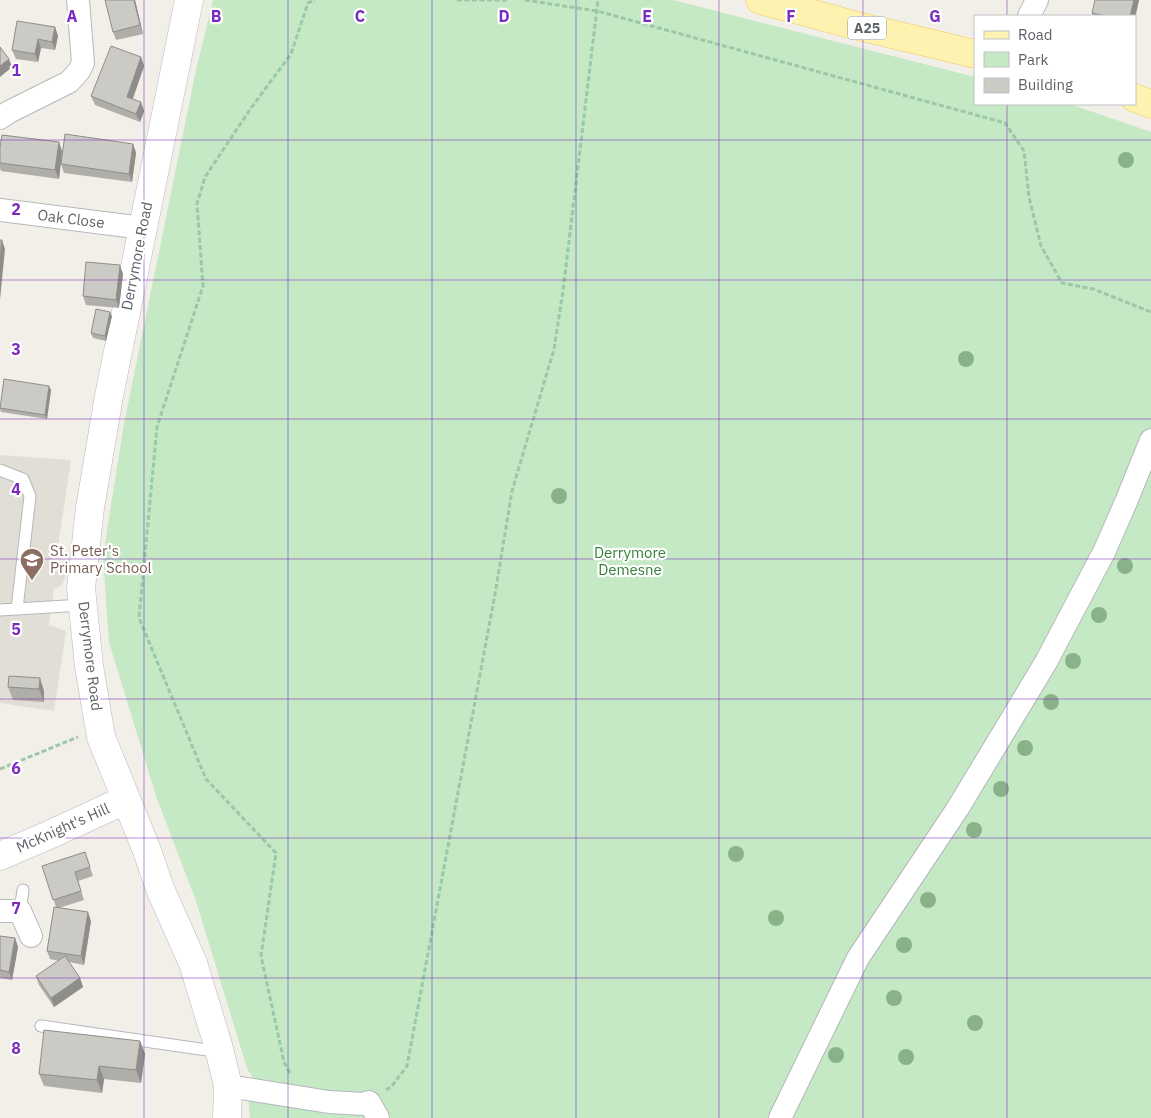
<svg xmlns="http://www.w3.org/2000/svg" width="1151" height="1118" viewBox="0 0 1151 1118" font-family="'IBM Plex Sans',sans-serif">
<rect width="100%" height="100%" fill="#f1efe8"/>
<path fill="#e1ded6" d="M0 455 71 460 56 560 67 572 62 585 54 589 49 625 66 631 54 711 0 703Z"/>
<path fill="#c5e8c5" d="M213 0H673L975 77V104H1070L1151 132V1118H250L248 1096 253 1095V1078L248 1070 243 1055 196 901 156 796 109 642 103 557 123 429 196 70Z"/>
<g fill="none" stroke-linecap="round" stroke-linejoin="round">
<defs>
<path id="lane" d="M0 470 23 479 30 496 17 609
M0 610 82 605
M20 911 23 890
M41 1026 207 1050 218 1047"/>
<path id="street" d="M1029 16 1037 0
M0 118 9 112 69 82 79 71 83 63 78 0
M0 210 143 228
M0 911H20L31 936
M228 1086 329 1102 364 1104 369 1102 378 1118
M780 1118 858 958 958 808 1046 662 1104 552 1126 502 1151 440"/>
<path id="secondary" d="M189 0 109 396 90 508 81 588 89 666 101 737 146 848 161 891 193 963 218 1045 228 1086 227 1118
M0 856 49 835 125 800"/>
<path id="primary" d="M760 0 858 26 975 54
M1135 98 1151 104"/>
</defs>
<use href="#lane" stroke="#b5b8bc" stroke-width="13"/>
<use href="#street" stroke="#b5b8bc" stroke-width="24"/>
<use href="#secondary" stroke="#b6babf" stroke-width="29"/>
<use href="#primary" stroke="#f1c961" stroke-width="29"/>
<path stroke="#9cc7a9" stroke-width="3" stroke-dasharray="5 2.5" stroke-linecap="butt" d="M457 0H509
M525 0 597 11 1005 123 1024 151 1029 197 1041 246 1062 283 1093 289 1151 312
M0 769 78 737
M290 1073 284 1062 261 956 276 853 206 779 139 618 157 427 203 286 197 204 205 177 251 108 291 54 308 3 315 0
M386 1090 392 1086 407 1066 495 594 512 491 554 349 563 291 598 0"/>
<use href="#lane" stroke="#fff" stroke-width="11"/>
<use href="#street" stroke="#fff" stroke-width="22"/>
<use href="#secondary" stroke="#fff" stroke-width="28"/>
<use href="#primary" stroke="#fef2b0" stroke-width="28"/>
</g>
<g fill="#8ab288">
<circle cx="1126" cy="160" r="8"/>
<circle cx="966" cy="359" r="8"/>
<circle cx="559" cy="496" r="8"/>
<circle cx="1125" cy="566" r="8"/>
<circle cx="1099" cy="615" r="8"/>
<circle cx="1073" cy="661" r="8"/>
<circle cx="1051" cy="702" r="8"/>
<circle cx="1025" cy="748" r="8"/>
<circle cx="1001" cy="789" r="8"/>
<circle cx="974" cy="830" r="8"/>
<circle cx="736" cy="854" r="8"/>
<circle cx="928" cy="900" r="8"/>
<circle cx="776" cy="918" r="8"/>
<circle cx="904" cy="945" r="8"/>
<circle cx="894" cy="998" r="8"/>
<circle cx="975" cy="1023" r="8"/>
<circle cx="836" cy="1055" r="8"/>
<circle cx="906" cy="1057" r="8"/>
</g>
<path fill="#afaea9" d="M105 0H135L143 34 116 40 113 32Z
M1139 0 1135 18V16H1093L1092 13Z
M55 27 58 36 55 50 41 48 38 62 16 59 12 50Z
M141 57 144 66 133 99 141 102 144 111 140 122 95 105 91 96Z
M133 144 136 153 132 182 64 173 61 164Z
M0 147 62 151 59 179 1 171 0 168Z
M123 274 119 308 86 305 83 296Z
M112 316 106 341 93 338 91 333Z
M51 390 47 419 1 412 0 409V405Z
M9 676 44 691V702L13 700 8 687Z
M85 852 93 876 78 881 84 900 59 908 91 921 84 965 69 962 80 978 83 987 54 1007 39 985 36 976 59 961 50 959 47 951 56 907 42 866Z
M0 936 15 938 18 947 12 980 0 978Z
M140 1041 145 1054 141 1083 104 1079 102 1093 44 1086 39 1074Z"/>
<path fill="#8f8d8a" d="M134 0H135L143 34 140 25Z
M1134 0H1139L1135 18V16H1130Z
M55 27 58 36 55 50 52 42Z
M38 39 41 48 38 62 35 54Z
M141 57 144 66 130 106 127 97Z
M9 59 12 67 0 77V66Z
M141 102 144 111 140 122 136 114Z
M59 142 62 151 59 179 55 170Z
M133 144 136 153 132 182 129 174Z
M2 240 5 249 0 300V261Z
M120 265 123 274 119 308 116 300Z
M110 312 112 316 106 341 105 336Z
M49 386 51 390 47 419 45 415Z
M40 678 44 691V702L39 689Z
M88 912 91 921 84 965 81 956Z
M15 938 18 947 12 980 9 972Z
M80 978 83 987 54 1007 51 998Z
M140 1041 145 1054 141 1083 136 1070Z
M99 1066 104 1079 102 1093 97 1080Z"/>
<path fill="#cccac5" stroke="#8f8d8a" d="M105 0H134L140 25 113 32Z
M1095 0H1134L1130 16H1107L1092 13Z
M17 21 55 27 52 42 38 39 35 54 12 50Z
M111 46 141 57 127 97 141 102 136 114 91 96Z
M0 47 9 59 0 66Z
M65 134 133 144 129 174 61 164Z
M2 135 59 142 55 170 0 163V147Z
M0 240H2L0 261Z
M86 262 120 265 116 300 83 296Z
M96 309 110 312 105 336 91 333Z
M4 379 49 386 45 415 0 408Z
M9 676 40 678 39 689 8 687Z
M85 852 90 867 75 872 81 891 53 900 42 866Z
M54 907 88 912 81 956 47 951Z
M0 936 15 938 9 972 0 970Z
M65 956 80 978 51 998 36 976Z
M44 1030 140 1041 136 1070 99 1066 97 1080 39 1074Z"/>
<path fill="none" stroke="#7b2cbf" stroke-width="1" stroke-opacity="0.55" d="M144 0V1118M288 0V1118M432 0V1118M576 0V1118M719 0V1118M863 0V1118M1007 0V16M1007 104V1118M0 140H1151M0 280H1151M0 419H1151M0 559H1151M0 699H1151M0 838H1151M0 978H1151"/>
<defs>
<symbol id="school-pin" viewBox="-11 -11 22 30"><path d="M0 17L-7.5 6A9.5 9.5 0 1 1 7.5 6Z" fill="#8d6e63" stroke="#fff"/><path d="M0-5L7-2L0 1L-7-2ZM-4 1L0 2.5L4 1V4Q0 6-4 4Z" fill="#fff"/></symbol>
</defs>
<g fill-rule="evenodd">
<use href="#school-pin" x="18" y="546" width="28" height="38"/>
</g>
<g text-anchor="middle" stroke-width="4.5" stroke-linejoin="round" paint-order="stroke">
<rect fill="#fff" stroke="#8f9295" stroke-width="1" x="848" y="16.5" width="38" height="23" rx="4"/>
<g font-size="14" font-weight="bold" fill="#5f6368">
<text x="867" y="33">A25</text>
</g>
<g font-size="15" fill="#5f6368" stroke="#fff">
<text transform="translate(71 219) rotate(7)" y="5">Oak Close</text>
<text transform="translate(137 256) rotate(-79)" y="5">Derrymore Road</text>
<text transform="translate(90 656) rotate(83)" y="5">Derrymore Road</text>
<text transform="translate(63 828) rotate(-24)" y="5">McKnight's Hill</text>
</g>
<g font-size="15" fill="#785e54" stroke="#fff" text-anchor="start">
<text x="50" y="556">St. Peter's<tspan x="50" dy="17">Primary School</tspan></text>
</g>
<g font-size="15" fill="#358139" stroke="#fff">
<text x="630" y="558">Derrymore<tspan x="630" dy="17">Demesne</tspan></text>
</g>
</g>
<g font-size="16" text-anchor="middle" font-weight="bold" fill="#7b2cbf" stroke="#fff" stroke-width="4.5" stroke-linejoin="round" paint-order="stroke">
<text x="72" y="22">A</text>
<text x="216" y="22">B</text>
<text x="360" y="22">C</text>
<text x="504" y="22">D</text>
<text x="647" y="22">E</text>
<text x="791" y="22">F</text>
<text x="935" y="22">G</text>
<text x="16" y="76">1</text>
<text x="16" y="215">2</text>
<text x="16" y="355">3</text>
<text x="16" y="495">4</text>
<text x="16" y="635">5</text>
<text x="16" y="774">6</text>
<text x="16" y="914">7</text>
<text x="16" y="1054">8</text>
</g>
<rect x="974" y="15" width="162" height="90" fill="#ffffff" stroke="#bfc1c3"/>
<rect x="984" y="31" width="25" height="8" fill="#fef2b0" stroke="#bfc1c3"/>
<text x="1018" y="40" font-size="15" fill="#5f6368">Road</text>
<rect x="984" y="52" width="25" height="15" fill="#c5e8c5" stroke="#bfc1c3"/>
<text x="1018" y="65" font-size="15" fill="#5f6368">Park</text>
<rect x="984" y="78" width="25" height="15" fill="#cccac5" stroke="#bfc1c3"/>
<text x="1018" y="90" font-size="15" fill="#5f6368">Building</text>
</svg>
